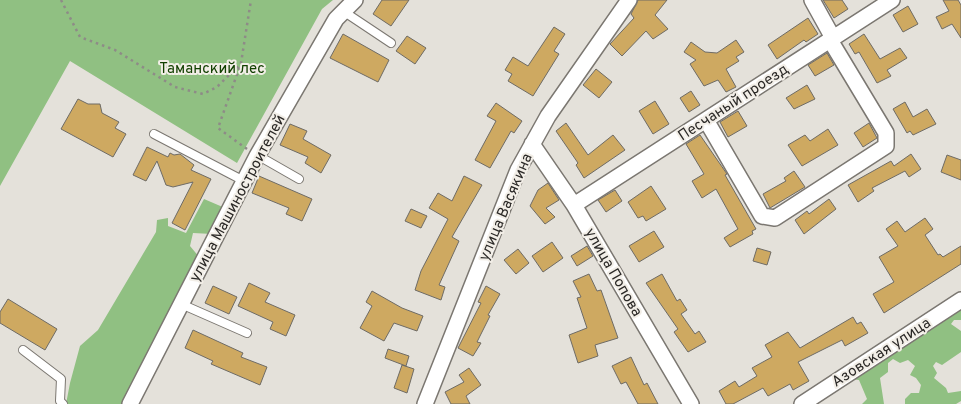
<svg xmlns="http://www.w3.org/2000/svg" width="961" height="404" viewBox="0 0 961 404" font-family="Overpass,sans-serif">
<rect width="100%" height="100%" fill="#e4e1da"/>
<path fill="#90c082" d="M0 0H333L322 9 237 163 70 61 0 186Z
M204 199 225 208 212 234 193 233 190 246 200 258 124 404H66L70 383 80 346 98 330 156 232 157 220 168 218V226L186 233Z
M961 300V320H954L951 324 961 331V352L942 365 936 362 933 366 937 373 934 378 946 388 948 393 961 391V401L956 404H905V399L911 393H919L921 385 916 378 910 375 915 366 908 360 900 363 893 359 888 363V372L880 378 884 404H862L867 399 859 380 850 379 945 318 951 317 947 309Z"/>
<path fill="#cea961" stroke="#6e6b65" d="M382 0H409L391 26 373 14Z
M638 0H667L655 15 668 29 653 39 646 31 622 56 610 44 634 18 631 14Z
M823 0H842L848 9 834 18Z
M943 0H958L961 5V38L952 24 942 29 936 17 949 11Z
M908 6 918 24 903 32 893 15Z
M808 18 818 34 806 42 804 40 777 59 768 45Z
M554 27 565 34 554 51 559 54 533 96 508 81 512 74 505 70 513 57 528 66Z
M343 34 389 60 378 82 330 58Z
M864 34 880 59 900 48 907 58 887 70 891 76 877 83 859 52 855 54 849 44Z
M407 36 426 48 415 64 396 51Z
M736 40 744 52 736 57 739 61 726 69 736 87 726 92 718 80 704 86 690 64 696 60 684 52 691 42 705 52 717 53Z
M827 53 834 65 815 76 808 65Z
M596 69 612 82 599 98 583 85Z
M807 85 815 99 794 109 786 98Z
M691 91 700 105 689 112 680 98Z
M78 99 88 104H100L102 113 119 122 115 128 126 134 113 157 61 129Z
M655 101 669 124 653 134 639 111Z
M905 102 913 117 927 109 936 124 913 135 910 131 907 133 893 109Z
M496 103 522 121 514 133 511 131 490 168 475 160 496 121 487 116Z
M738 111 747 126 728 137 720 122Z
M566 123 588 155 613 135 625 150 584 178 576 165 578 163 556 131Z
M869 123 877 138 863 147 854 133Z
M290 124 307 131 303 139 331 155 321 173 305 163 308 157 280 145Z
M828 129 838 145 802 166 788 145 805 135 810 141Z
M700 135 727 174 725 175 756 229 752 231 753 234 730 247 724 238 738 229 716 189 702 198 692 181 704 174 686 144Z
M147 147 168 157 170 153 174 155 180 154 194 165 191 170 211 179 185 230 172 223 193 182 173 187 166 185 157 161 146 181 133 175Z
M911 154 921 169 909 177 905 171 872 188 874 191 858 202 848 185 891 161 894 166Z
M947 155 961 160V180L941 172Z
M794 171 805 187 770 208 763 194 786 181 784 178Z
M259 176 312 199 302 221 286 214 289 208 252 193Z
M464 176 482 185 452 237 459 241 439 285 445 287 441 300 415 290 421 271 448 219 429 208 438 193 452 201Z
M548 183 559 200 546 208 555 217 545 224 530 206 538 190Z
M651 186 666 209 646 221 643 216 638 218 628 202Z
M615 190 622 201 606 212 598 200Z
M829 199 836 209 804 234 795 220 807 211 809 214Z
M411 209 427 216 421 228 405 221Z
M925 218 933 229 925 235 938 255 940 254 943 257 961 246V264L884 313 873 294 894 282 879 257 898 246 886 229 897 221 905 232Z
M654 231 664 247 639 262 629 246Z
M552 242 563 258 543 272 532 256Z
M587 246 593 256 577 266 571 256Z
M757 248 771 252 767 265 753 261Z
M518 249 529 263 516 274 504 260Z
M589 274 597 291 601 290 618 338 595 345 598 356 578 363 569 335 587 328 577 298 581 297 573 281Z
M662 274 677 301 680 299 687 310 681 314 695 334 699 331 706 342 688 352 674 332 678 329 646 283Z
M249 283 270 293 265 302 295 315 286 336 270 329 273 322 238 306Z
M213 286 237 297 229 314 205 303Z
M486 286 500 294 488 315 490 316 477 342 481 343 473 356 458 348 481 303 478 302Z
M372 291 402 308 423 316 417 331 394 323 384 341 360 328 372 306 366 302Z
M8 299 57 329 45 350 0 323V312Z
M853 317 857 324 861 322 868 333 845 346 842 340 798 362 809 381 793 390 790 384 768 396 763 388 733 404H726L719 391 735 381 739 387 757 376 752 368 772 357 765 345 788 332 800 348Z
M193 330 243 353 241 357 267 367 260 385 211 364 213 361 185 348Z
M388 349 409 356 406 366 385 358Z
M631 357 644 385 647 383 658 404H638L626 382 621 384 612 366Z
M402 365 414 369 407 393 394 388Z
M469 368 481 385 466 396 470 404H451L445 392 464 382 459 375Z"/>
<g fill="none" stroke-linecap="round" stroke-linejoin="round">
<defs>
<path id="service" d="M343 11 391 43
M154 134 244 181
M257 155 299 179
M181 304 247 333
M23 350 61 379 60 401 63 404"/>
<path id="minor" d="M812 0 833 38
M706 120 762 216 775 218 886 146V133L830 40
M532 144 574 205 691 404
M574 205 892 0
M130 404 257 156 336 19 355 0
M425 404 518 170 548 116 629 0
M802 404 961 300"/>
</defs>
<use href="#service" stroke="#7b7771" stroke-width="10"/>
<use href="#minor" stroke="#7b7771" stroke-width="18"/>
<path stroke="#8e8b87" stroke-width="2.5" stroke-dasharray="2.5 4" stroke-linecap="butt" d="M61 0 80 37 115 50 175 87 203 94 217 87 241 63
M247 149 218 128 241 63 251 0"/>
<use href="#service" stroke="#fff" stroke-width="8"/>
<use href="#minor" stroke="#fff" stroke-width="15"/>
</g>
<g text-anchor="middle" stroke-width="4" stroke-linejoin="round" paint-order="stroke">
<g font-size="15" fill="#124000" stroke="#f2eee7">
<text x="212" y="73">Таманский лес</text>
</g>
<g font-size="15" fill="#2b2927" stroke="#f2eee7">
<text transform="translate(733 102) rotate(-33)" y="5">Песчаный проезд</text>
<text transform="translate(237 198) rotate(-62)" y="5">улица Машиностроителей</text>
<text transform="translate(505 207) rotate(-67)" y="5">улица Васякина</text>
<text transform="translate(614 272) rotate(60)" y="5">улица Попова</text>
<text transform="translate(881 352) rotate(-33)" y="5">Азовская улица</text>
</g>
</g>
</svg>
